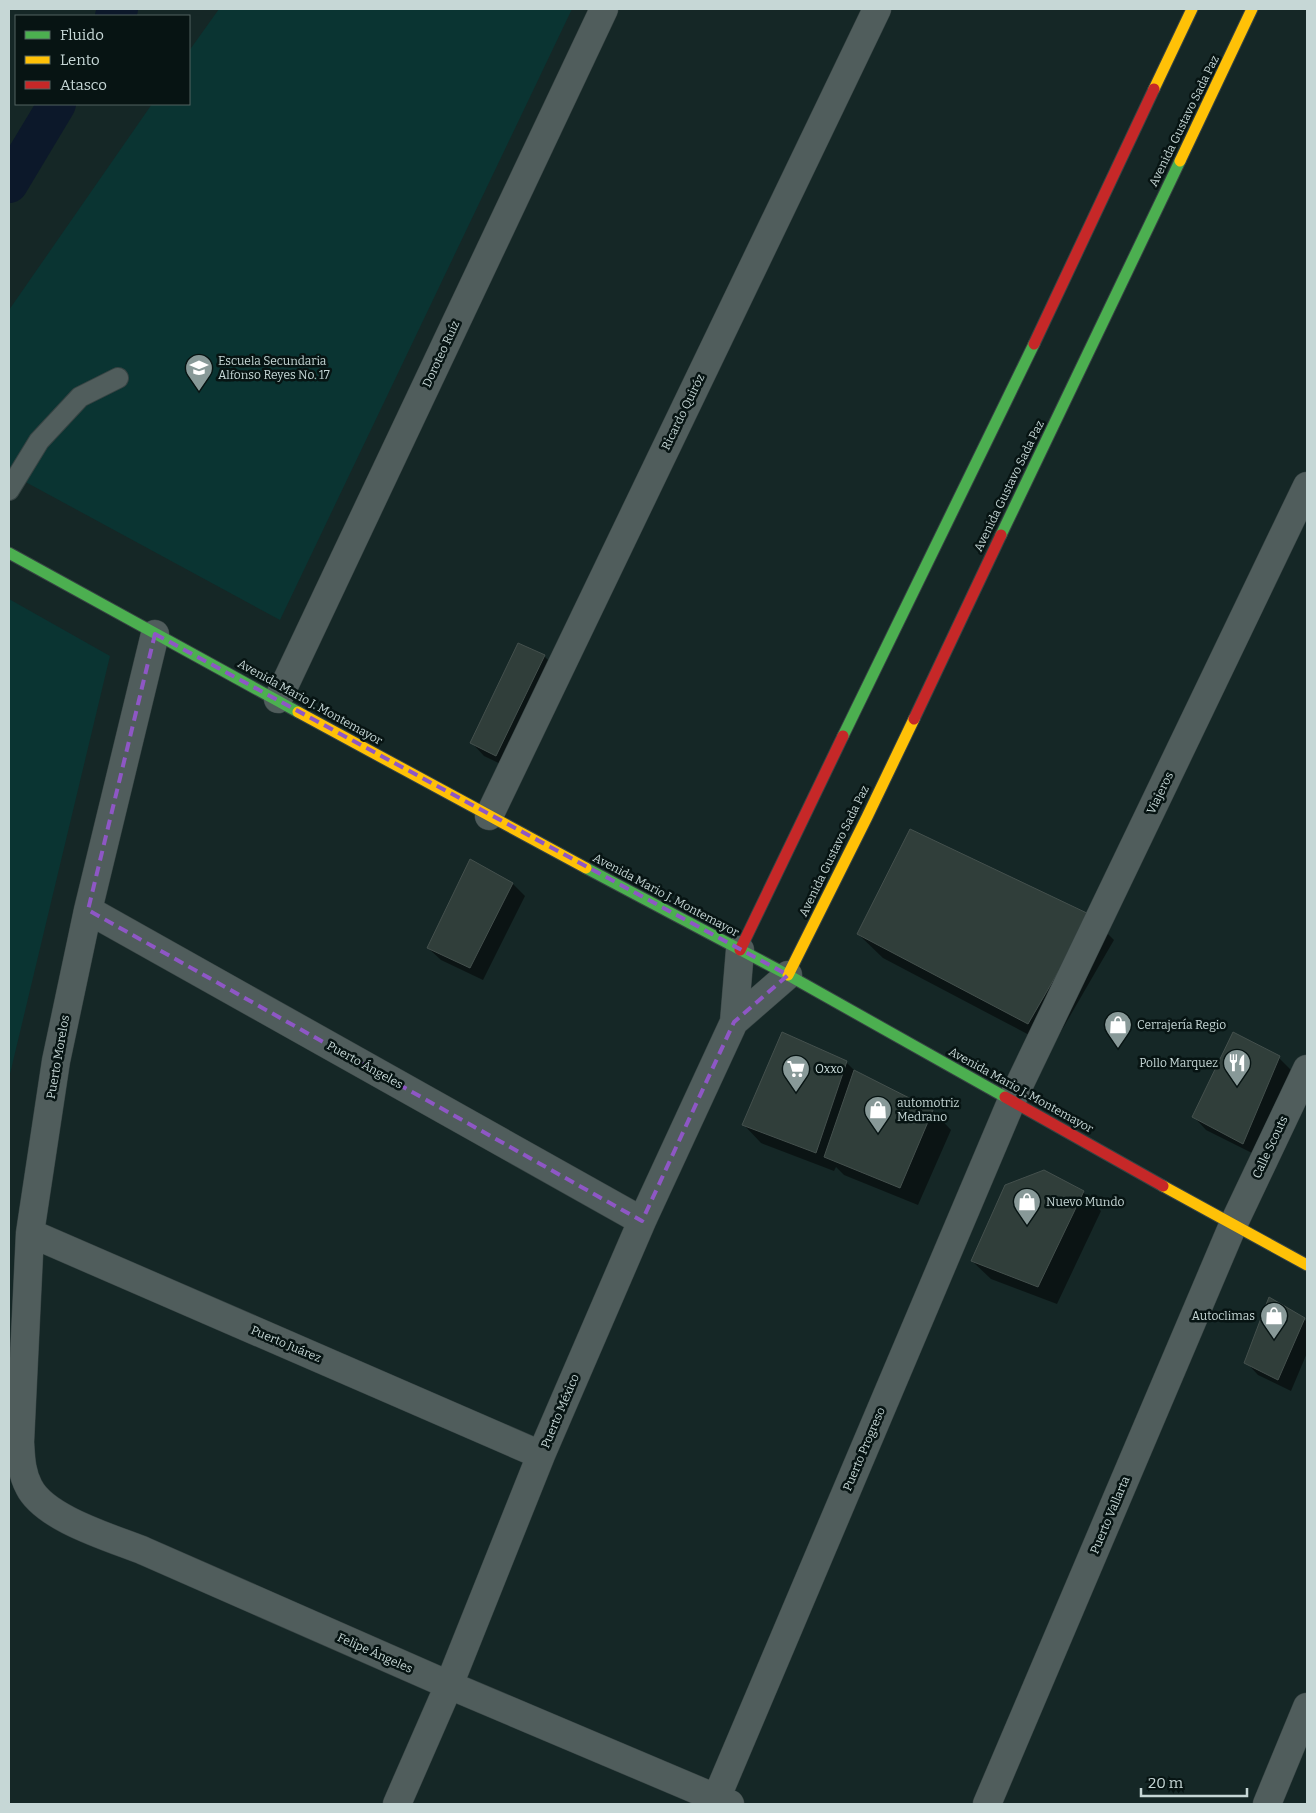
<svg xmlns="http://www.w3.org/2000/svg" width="1316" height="1813" viewBox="0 0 1316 1813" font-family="Bitter,serif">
<rect width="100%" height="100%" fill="#152726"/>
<path fill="#0a3432" d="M219 9H572L280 620 9 473V310L152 104H189V51Z
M9 599 110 656 9 1078Z"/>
<path fill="#0007" d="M544 656 557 669 509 768 484 756 472 743Z
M470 860 513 884 525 896 483 980 441 960 428 948Z
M1090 916 1114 940 1052 1047 883 958 858 934Z
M1279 1058 1291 1070 1256 1155 1206 1130 1194 1117Z
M846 1062 857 1073 933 1111 951 1130 918 1205 844 1175 836 1167 834 1171 761 1143 743 1124Z
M1083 1192 1101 1211 1057 1304 991 1279 972 1261Z
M1304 1319 1307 1322V1353L1291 1391 1258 1375 1246 1362Z"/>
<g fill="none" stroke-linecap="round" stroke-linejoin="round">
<path stroke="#0c182a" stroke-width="38" d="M114 16 119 9
M9 184 57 104"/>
</g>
<path fill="#303e3a" stroke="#44504d" d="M518 643 545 655 496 756 470 743Z
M910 829 1091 915 1028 1024 857 934Z
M470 859 513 883 470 968 427 948Z
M782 1032 847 1061 816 1153 742 1125Z
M1233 1032 1280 1056 1243 1144 1192 1117Z
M854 1070 933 1110 900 1188 824 1157Z
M1044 1170 1084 1191 1038 1287 971 1261 1005 1185Z
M1269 1297 1305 1318 1278 1380 1244 1363Z"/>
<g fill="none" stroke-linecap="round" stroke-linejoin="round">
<defs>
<path id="lane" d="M9 490 39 441 80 397 118 378"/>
<path id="street" d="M155 634 88 910 56 1061 30 1233 20 1442C21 1457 21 1472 29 1487 45 1519 112 1538 144 1551L449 1685 730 1804
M278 699 604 9
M489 816 877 9
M88 910 642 1221
M734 1022 788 975
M30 1233 541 1455
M716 1799 1012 1100 1307 486
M397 1804 449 1685 541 1455 642 1221 734 1022 740 950
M987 1804 1233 1225 1307 1069
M1267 1804 1307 1707"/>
<path id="fast" d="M1001 535 1180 161
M9 553 298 712
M843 736 1034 344
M586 868 788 975 1005 1097"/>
<path id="slow" d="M1154 89 1192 9
M1180 161 1252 9
M298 712 586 868
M788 975 867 817 914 719
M1163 1186 1307 1265"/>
<path id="jam" d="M1034 344 1154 89
M914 719 1001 535
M740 950 843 736
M1005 1097 1163 1186"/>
</defs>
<use href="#lane" stroke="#364343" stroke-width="22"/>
<use href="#street" stroke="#364343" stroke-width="29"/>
<use href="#fast" stroke="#364343" stroke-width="13"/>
<use href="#slow" stroke="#364343" stroke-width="13"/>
<use href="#jam" stroke="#364343" stroke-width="13"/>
<use href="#lane" stroke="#505d5c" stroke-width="20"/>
<use href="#street" stroke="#505d5c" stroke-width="28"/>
<use href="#fast" stroke="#4caf50" stroke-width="11"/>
<use href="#slow" stroke="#ffc107" stroke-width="11"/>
<use href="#jam" stroke="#c62828" stroke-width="11"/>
</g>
<path fill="none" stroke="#8e57c5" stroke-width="4" stroke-dasharray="10 6" stroke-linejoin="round" d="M155 634 788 975 734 1022 642 1221 88 910Z"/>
<defs>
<symbol id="school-pin" viewBox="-11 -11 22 30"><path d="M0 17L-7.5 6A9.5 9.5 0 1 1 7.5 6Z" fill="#889998" stroke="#071413"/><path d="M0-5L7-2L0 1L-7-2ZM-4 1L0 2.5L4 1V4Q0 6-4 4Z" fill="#fff"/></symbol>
<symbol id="shop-pin" viewBox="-11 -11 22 30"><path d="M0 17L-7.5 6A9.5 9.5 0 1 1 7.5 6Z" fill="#889998" stroke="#071413"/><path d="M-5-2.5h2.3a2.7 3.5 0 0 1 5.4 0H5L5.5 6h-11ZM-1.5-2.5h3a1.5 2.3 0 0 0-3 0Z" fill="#fff"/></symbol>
<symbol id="restaurant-pin" viewBox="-11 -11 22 30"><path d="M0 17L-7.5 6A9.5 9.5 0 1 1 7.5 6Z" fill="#889998" stroke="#071413"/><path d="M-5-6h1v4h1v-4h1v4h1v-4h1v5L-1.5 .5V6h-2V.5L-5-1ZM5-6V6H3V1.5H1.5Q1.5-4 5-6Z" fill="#fff"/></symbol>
<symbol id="supermarket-pin" viewBox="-11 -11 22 30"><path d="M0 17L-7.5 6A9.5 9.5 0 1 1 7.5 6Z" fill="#889998" stroke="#071413"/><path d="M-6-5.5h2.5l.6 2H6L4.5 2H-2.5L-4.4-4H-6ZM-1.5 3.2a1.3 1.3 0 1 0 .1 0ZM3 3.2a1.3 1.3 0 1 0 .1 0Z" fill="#fff"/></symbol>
</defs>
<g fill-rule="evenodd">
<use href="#school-pin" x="183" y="352" width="32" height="43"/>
<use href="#shop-pin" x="1102" y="1009" width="32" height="43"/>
<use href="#restaurant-pin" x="1221" y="1047" width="32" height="43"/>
<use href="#supermarket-pin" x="780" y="1053" width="32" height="43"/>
<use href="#shop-pin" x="862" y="1094" width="32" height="43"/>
<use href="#shop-pin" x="1011" y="1186" width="32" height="43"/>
<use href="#shop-pin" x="1258" y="1300" width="32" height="43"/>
</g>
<g text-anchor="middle" stroke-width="5" stroke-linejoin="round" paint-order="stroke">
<g font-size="12" fill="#c6d7d6" stroke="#071413">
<text transform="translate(1184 121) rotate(-64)" y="4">Avenida Gustavo Sada Paz</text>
<text transform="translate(441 354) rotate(-65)" y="4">Doroteo Ruíz</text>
<text transform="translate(683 412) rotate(-64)" y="4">Ricardo Quiróz</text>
<text transform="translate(1009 486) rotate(-64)" y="4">Avenida Gustavo Sada Paz</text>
<text transform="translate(310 702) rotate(29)" y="4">Avenida Mario J. Montemayor</text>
<text transform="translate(1160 793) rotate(-64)" y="4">Viajeros</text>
<text transform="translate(834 851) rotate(-64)" y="4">Avenida Gustavo Sada Paz</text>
<text transform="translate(666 895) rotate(28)" y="4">Avenida Mario J. Montemayor</text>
<text transform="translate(58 1057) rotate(-80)" y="4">Puerto Morelos</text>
<text transform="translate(365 1065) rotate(29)" y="4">Puerto Ángeles</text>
<text transform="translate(1021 1090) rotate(29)" y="4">Avenida Mario J. Montemayor</text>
<text transform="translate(1270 1147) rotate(-65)" y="4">Calle Scouts</text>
<text transform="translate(286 1344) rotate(23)" y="4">Puerto Juárez</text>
<text transform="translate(560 1411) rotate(-67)" y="4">Puerto México</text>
<text transform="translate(864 1449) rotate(-67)" y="4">Puerto Progreso</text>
<text transform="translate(1110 1515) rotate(-67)" y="4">Puerto Vallarta</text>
<text transform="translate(375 1653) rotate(24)" y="4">Felipe Ángeles</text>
</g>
<g font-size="12" fill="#c6d7d6" stroke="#071413" text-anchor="start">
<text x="218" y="365">Escuela Secundaria<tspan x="218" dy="14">Alfonso Reyes No. 17</tspan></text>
<text x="1137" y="1029">Cerrajería Regio</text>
<text x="1218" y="1067" text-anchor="end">Pollo Marquez</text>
<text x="815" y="1073">Oxxo</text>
<text x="897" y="1107">automotriz<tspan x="897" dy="14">Medrano</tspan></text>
<text x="1046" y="1206">Nuevo Mundo</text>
<text x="1255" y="1320" text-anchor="end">Autoclimas</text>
</g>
</g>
<rect width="1316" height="1813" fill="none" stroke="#c6d7d6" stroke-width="20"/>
<rect x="15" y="15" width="175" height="90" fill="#071413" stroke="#536261"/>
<rect x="25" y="31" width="25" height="8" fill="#4caf50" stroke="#536261"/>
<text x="60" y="40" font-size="15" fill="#c6d7d6">Fluido</text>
<rect x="25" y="56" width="25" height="8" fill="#ffc107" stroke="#536261"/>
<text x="60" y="65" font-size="15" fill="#c6d7d6">Lento</text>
<rect x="25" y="81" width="25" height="8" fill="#c62828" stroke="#536261"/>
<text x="60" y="90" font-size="15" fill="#c6d7d6">Atasco</text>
<path d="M1141 1788v8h106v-8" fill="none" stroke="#c6d7d6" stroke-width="2.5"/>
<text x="1148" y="1788" font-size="15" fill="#c6d7d6" stroke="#071413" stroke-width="4" paint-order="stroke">20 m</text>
</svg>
